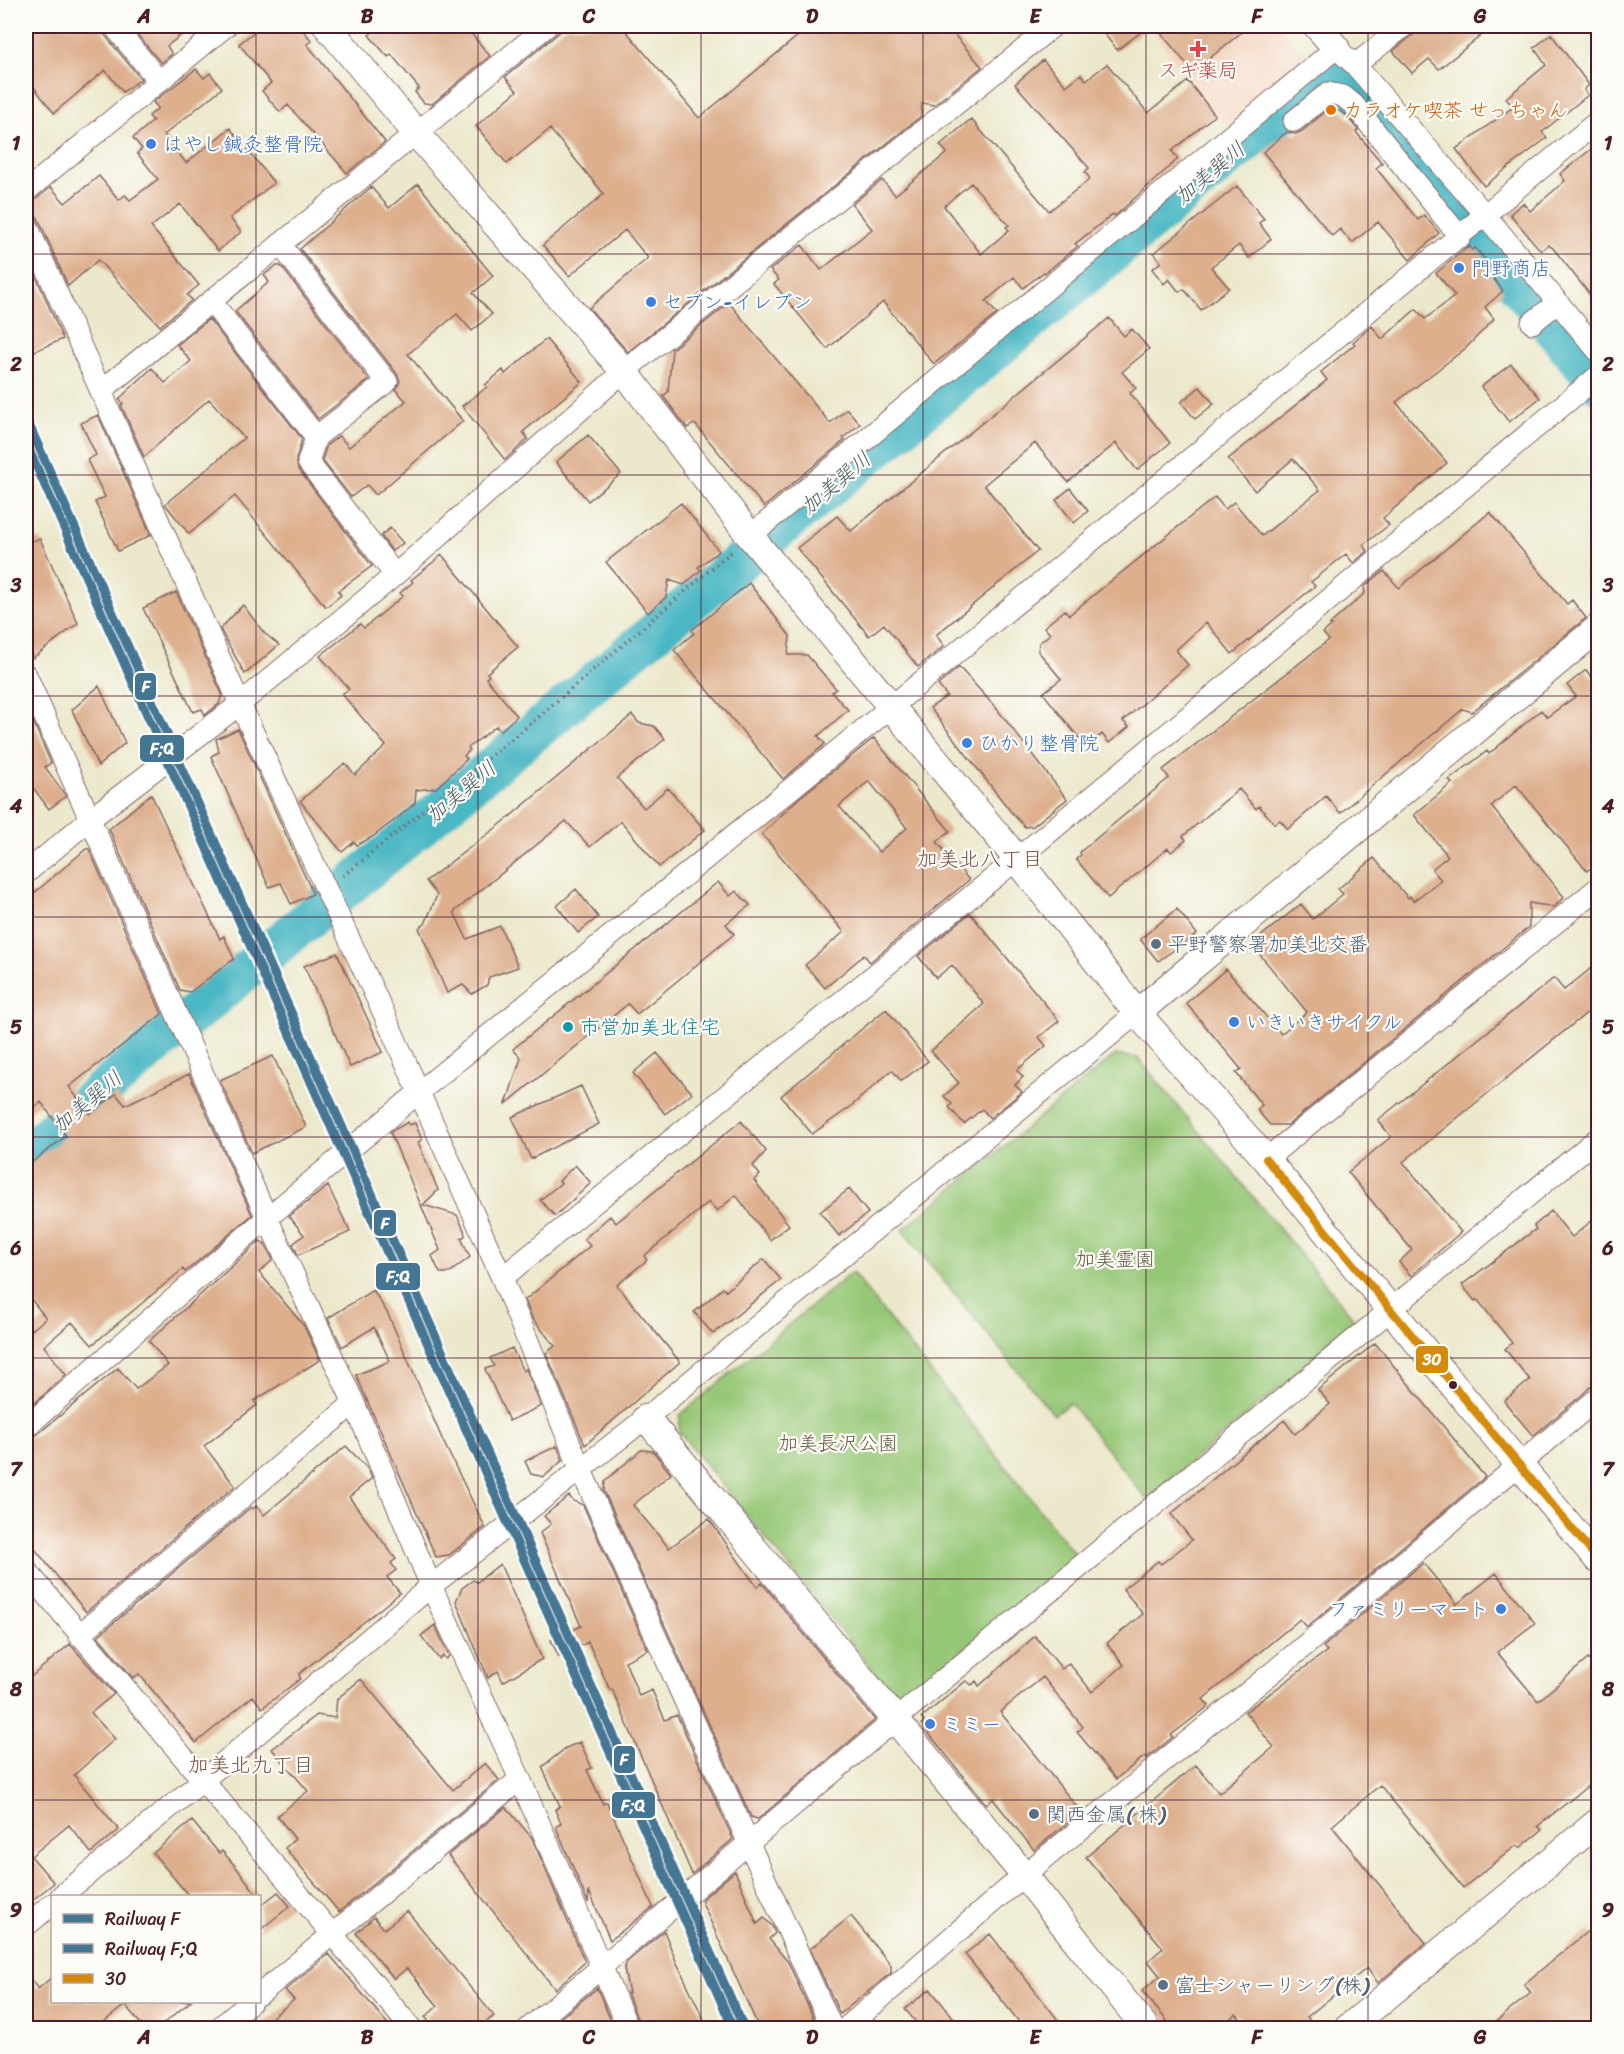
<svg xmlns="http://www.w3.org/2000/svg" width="1624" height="2054" viewBox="0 0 1624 2054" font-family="Sriracha,'Klee One',sans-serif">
<rect width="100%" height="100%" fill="#fdfcf7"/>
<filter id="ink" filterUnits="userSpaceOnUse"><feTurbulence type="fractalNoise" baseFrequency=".0167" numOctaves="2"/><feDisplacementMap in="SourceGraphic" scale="12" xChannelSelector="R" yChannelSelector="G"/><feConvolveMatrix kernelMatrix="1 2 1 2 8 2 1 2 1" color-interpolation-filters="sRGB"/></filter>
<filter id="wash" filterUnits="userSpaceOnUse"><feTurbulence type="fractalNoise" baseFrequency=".008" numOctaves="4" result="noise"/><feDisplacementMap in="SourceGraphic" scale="24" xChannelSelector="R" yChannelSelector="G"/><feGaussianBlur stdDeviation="1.35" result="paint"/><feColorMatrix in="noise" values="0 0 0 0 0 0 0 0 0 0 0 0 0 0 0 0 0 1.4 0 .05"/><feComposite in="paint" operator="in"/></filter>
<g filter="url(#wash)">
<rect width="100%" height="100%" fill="#ece8cc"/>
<path fill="#f3d4be" d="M1148 26H1279L1308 61 1227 127Z"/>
<path fill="#96c776" stroke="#707350" stroke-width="1.5" d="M1115 1055 1138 1058 1354 1319 1353 1327 1146 1499 1070 1403 1054 1415 902 1230Z
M852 1272 1076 1556 905 1698H896L679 1432 680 1415Z"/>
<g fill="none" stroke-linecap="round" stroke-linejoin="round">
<path stroke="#49b7c4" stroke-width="40" d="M26 1153 1325 77 1348 79 1598 383"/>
</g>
<g id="blocks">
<path fill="#ddaf8d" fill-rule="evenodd" d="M26 26H102L104 34 141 79 123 92 105 70 54 113 26 77Z
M130 26H193L167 46 172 54 161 63Z
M261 26H299L312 41 307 44 385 142 347 173 288 105 280 112 262 91 271 83 239 44Z
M380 26H465L490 56 432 104 424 103 415 92 419 88 391 54 388 57 369 35Z
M567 26H622L699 118 810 26H947L982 67 934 105 922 103 921 116 628 352 589 308 648 258 625 230 569 276 543 245 604 194 550 129 507 164 476 126 517 91 505 77Z
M1098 26H1149L1117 50Z
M1155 26H1249L1193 72Z
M1424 26H1493L1439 69 1429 59 1412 73 1393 51Z
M1551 34 1589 85 1584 90 1588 95 1542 132 1547 138 1484 186 1456 149 1513 107 1506 98 1546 65 1534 48Z
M1043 60 1066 86 1081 74 1086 80 1107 64 1148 113 1188 81 1215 115 1172 151 1178 159 1115 216 1113 214 1075 244 1078 246 1045 273 1044 272 1023 288 1014 277 986 301 997 314 934 364 883 302 827 349 774 284 779 280 770 270 802 245 821 270 872 229 852 204 882 180 895 195 947 153 940 145 971 119 1049 211 1090 179 1085 172 1089 168 1015 84ZM971 183 1009 225 1006 227 1009 230 981 254 944 206Z
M196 69 204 78 210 73 222 88 164 135 186 163 230 128 274 183 230 218 241 232 218 251 180 204 151 227 199 285 187 295 192 300 160 326 98 260 68 286 38 218 33 212 26 211V207L51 187 65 203 99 176 119 200 125 195 130 200 158 179 137 153 142 149 133 138 153 121 149 116 158 108 153 102Z
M1331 107 1345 114 1358 130 1356 132 1382 163 1376 168 1418 220 1424 215 1439 233 1410 260 1378 222 1352 243 1340 229 1332 236 1263 152 1287 132 1296 134 1302 131Z
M1599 143V306L1553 248 1548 245 1541 251 1510 214 1523 203 1530 211 1565 181 1560 174Z
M418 184 493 276 473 293 492 314 472 331 457 314 408 354 463 421 376 495 367 485 351 497 322 460 327 445 339 436 349 447 406 401 396 390 400 381 397 374 300 249 371 187 389 208Z
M1237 186 1264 219 1259 223 1271 239 1249 258 1239 245 1211 267 1229 288 1201 310 1184 289 1179 292 1169 279 1164 284 1152 269 1161 262 1154 253Z
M1469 246 1472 250 1475 248 1491 266 1486 269 1503 291 1485 307 1494 319 1466 348 1396 402 1447 463 1383 518 1389 525 1363 545 1368 551 1353 563 1346 554 1311 582 1315 586 1232 654 1206 622 1176 650 1188 665 1123 721 1129 727 1109 743 1102 734 1086 747 1043 693 1061 679 1038 651 1039 643 1050 634 1044 627 1065 610 1069 615 1215 497 1225 509 1234 502 1262 536 1320 490 1293 459 1255 491 1228 459 1327 380 1321 372 1355 344 1353 342 1372 326 1382 339 1416 309 1425 319 1455 296 1436 273Z
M26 253 63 339 30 353 26 342Z
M276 266H281L369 380 318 419 235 311 269 282 264 275Z
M729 303 830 423 847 409 860 424 843 438 845 440 764 507 696 425 694 424 687 428 663 396 668 392 672 349Z
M1109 318 1124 336 1132 329 1149 349 1122 372 1136 388 1130 393 1170 443 1137 470 1116 443 1068 482 1035 443 984 485 1038 551 936 635 944 646 918 667 884 624 869 636 797 548 837 516 851 531Z
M209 319 302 439 296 459 298 469 372 566 338 591 341 595 326 607 235 496 189 534 165 504 244 438 209 399 144 457 121 405 123 404 119 399 152 368 165 383 191 361 177 345Z
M546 339 582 382 523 432 528 439 505 460 462 406 487 387 485 385 503 370 505 374Z
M1511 364 1540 398 1509 422 1481 387Z
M1200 387 1214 404 1195 419 1181 402Z
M98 415 151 535 118 551 95 502 105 497 87 460 96 455 81 423Z
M588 435 621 474 588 501 556 462Z
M1070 488 1088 511 1074 523 1056 500Z
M681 503 719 551 698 567 701 570 684 585 669 580 666 597 648 613 606 562Z
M1490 512 1567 604 1572 600 1586 618 1472 712 1463 709 1340 813 1326 796 1288 829 1280 820 1275 824 1259 806 1256 809 1239 789 1183 836 1186 840 1171 852 1168 848 1108 898 1076 859 1081 855 1080 852 1169 778 1163 770 1329 640 1323 633 1332 625 1330 624 1365 593 1364 587 1384 571 1399 588Z
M390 528 403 543 392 551 381 536Z
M40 539 78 623 33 658 26 642V542Z
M442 555 518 647 487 673 489 676 486 678 517 716 500 731 496 726 468 748 470 750 464 756 467 759 436 788 416 790 415 803 400 816 372 837 357 845 354 842 342 852 300 801 345 763 355 775 386 746 342 694 349 689 320 656 360 624 364 628 403 596 400 593 413 582 411 580Z
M749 583 790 636 788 655H807L836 689 832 692 848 710 818 736 825 744 783 779 674 650 694 633 692 630Z
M176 592 222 694 219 704 205 715 202 709 193 712 143 608Z
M243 605 264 633 279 645 245 674 220 629Z
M959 667 997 709 1067 799 1033 826 1025 827 1012 813 930 708 947 696 938 685Z
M1586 670 1599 686V861L1587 871 1516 785 1491 806 1564 897 1554 907 1529 903V927L1288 1125H1270L1257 1110 1262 1105 1236 1073 1241 1069 1186 1003 1226 969 1281 1034 1307 1012 1257 951 1265 945 1260 937 1301 904 1313 919 1343 894 1338 889 1374 858 1408 898 1410 896 1413 901 1441 880 1432 869 1448 856 1414 815 1452 783 1449 780 1487 751 1489 754 1541 710 1547 717 1576 696 1567 685Z
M99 686 125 743 98 766 72 710Z
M26 705 51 763 45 767 66 796 49 809 28 781 26 783Z
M632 715 639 723 654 726 665 739 617 778 644 808 668 788 705 830 659 867 621 821 590 847 566 821 454 912 467 939 500 926 518 967 489 977 487 985 472 994 463 985 447 993 419 928 425 924 437 895 426 881 501 824Z
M238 729 313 894 291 904 281 883 269 887 211 756 219 752 216 739Z
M874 738 950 831 937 842 969 880 870 962 864 955 825 988 805 965 844 932 762 834 799 798ZM869 781 907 828 879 852 839 806Z
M151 794 220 939 224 936 234 959 190 992 180 990 109 829Z
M86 849H89L162 1014 69 1087 90 1114 116 1094 125 1105 189 1074 252 1215 185 1272 183 1269 92 1345 72 1322 44 1346 66 1375 26 1411V1322L32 1330 46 1318 26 1293V1167L66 1136 41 1102 26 1114V900Z
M718 882 730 896 736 891 750 905 726 924 734 934 637 1014 628 1004 506 1104 521 1058 513 1049Z
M576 889 598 917 578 933 557 906Z
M1177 909 1197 934 1158 961 1140 939Z
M970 913 1059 1021 1039 1037 1046 1046 1017 1070 1023 1077 1015 1085 1022 1092 990 1118 982 1109 964 1124 949 1107 952 1104 944 1096 959 1083 931 1051 984 1004 952 965 936 978 918 956Z
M337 953 383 1052 350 1067 304 966Z
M1599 962V1026L1588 1012 1403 1162 1461 1232 1411 1276 1399 1262 1412 1250 1348 1172 1391 1137 1378 1120 1554 978 1564 990Z
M886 1009 928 1061 901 1081 892 1070 849 1108 812 1134 781 1096Z
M657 1053 692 1093 665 1114 633 1073Z
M273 1056 306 1127 252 1153 220 1080Z
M581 1086 599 1124 531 1159 512 1117Z
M741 1121 766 1151 753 1166 760 1175 754 1180 789 1225 770 1240 736 1195 717 1211 709 1202 644 1256 647 1260 617 1285 680 1362 585 1445 546 1353 555 1346 532 1318 525 1300 590 1246 584 1239 610 1216 616 1223Z
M408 1122 409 1125 415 1123 422 1140 418 1142 438 1190 423 1205 457 1215 464 1230 465 1236 461 1238 470 1257 449 1273H440L432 1256 440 1250 390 1132Z
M575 1165 591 1183 555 1216 540 1200 561 1183 559 1181Z
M328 1186 350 1232 298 1255 293 1244 304 1235 289 1216Z
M849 1189 868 1213 839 1236 820 1212Z
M1551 1211 1572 1237 1599 1215V1373L1592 1378 1595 1382 1583 1394 1533 1436 1504 1401 1530 1380 1505 1349 1512 1343 1477 1299 1475 1301 1462 1285 1536 1229 1534 1226Z
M260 1241 265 1244 273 1260 259 1272 304 1326 320 1360 254 1401 257 1405 204 1446 235 1486 86 1612 26 1538V1439L34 1437 118 1368 136 1389 168 1365 149 1341Z
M764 1259 781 1280 713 1334 694 1312 723 1288 726 1291Z
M373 1290 388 1314 443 1441 485 1527 449 1555 436 1557 356 1375 390 1361 374 1327 342 1347 328 1318Z
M1375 1343 1485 1477 1307 1627 1300 1619 1203 1699 1209 1706 1171 1735 1173 1737 1147 1758 1145 1756 1116 1779 1077 1732 1083 1727 1043 1677 1000 1712 1081 1812 1034 1850 993 1799 986 1804 921 1724 924 1722 921 1718 966 1681 972 1685 976 1681 979 1686 1035 1636 1062 1669 1069 1663 1092 1692 1124 1665 1107 1643 1143 1614 1123 1589 1158 1561 1161 1564 1192 1540 1171 1514 1284 1420 1295 1434 1330 1404 1318 1390Z
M512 1348 523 1371 526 1369 541 1406 509 1421 485 1369 494 1366 490 1358Z
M346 1446 367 1468 372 1478 349 1497 396 1559 391 1563 396 1570 387 1577 400 1593 299 1674 300 1679 262 1708 253 1696 196 1743 139 1674 133 1678 98 1636 251 1507 253 1509 256 1506 264 1515Z
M557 1446 563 1460 544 1477 531 1474 525 1461Z
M641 1450 653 1451 671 1474 633 1505 669 1548 709 1519 757 1587 762 1583 875 1720 758 1819 751 1817 604 1491 605 1481Z
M569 1496 573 1501 583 1505 648 1650 625 1661 639 1696 652 1690 665 1720 677 1715 733 1839 692 1874 612 1689 610 1690 588 1642 559 1657 551 1640 581 1626 540 1533 551 1524 544 1516Z
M1423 1563 1457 1604 1496 1573 1535 1623 1497 1652 1538 1701 1588 1659 1599 1671V1777L1538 1826 1542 1830 1520 1848 1517 1845 1463 1888 1380 1785 1332 1826 1426 1943 1378 1983 1367 1968 1307 2017 1310 2020 1300 2028H1249L1236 2014 1218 2028H1173L1142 1991 1160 1976 1148 1961 1163 1948 1086 1857 1196 1765 1219 1793 1274 1747 1245 1712 1327 1651 1323 1647Z
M500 1564 542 1659 503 1682 498 1671 488 1678 456 1601 462 1588 473 1580 477 1582Z
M435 1625 449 1656 446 1659 443 1656 439 1659 421 1636Z
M70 1644 114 1694 91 1713 115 1739 74 1775 119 1830 91 1853 69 1825 31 1856 54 1883 26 1905V1681Z
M361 1679 453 1790 485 1763 499 1780 339 1912 285 1848 295 1839 277 1816 308 1791 272 1749 317 1715 335 1718 337 1699Z
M580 1742 592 1768 587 1770 603 1804 607 1802 653 1907 610 1940 589 1891 588 1903 556 1827 561 1823 555 1810 560 1806 542 1767 566 1748Z
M506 1807 532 1838 585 1962 555 1989 448 1855Z
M192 1821 219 1853 222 1851 236 1867 258 1896H189L153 1853Z
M735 1871 757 1924 764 1918 772 1926 775 1933 769 1939 788 1962 818 2028H759L701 1900Z
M278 1892 290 1906 260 1930V1906Z
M407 1911 494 2016 478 2028H435L425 2017 438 2006 407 1968 394 1979 356 1933 374 1917 384 1929Z
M851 1916 891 1965V1973L840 2014 810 1949Z
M1589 1930 1599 1942V2028H1488L1531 1993 1524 1984Z
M664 1931 676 1961 708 2028H641L627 1993H629L624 1969 627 1962Z
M990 1934 1059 2021 1050 2028H1024L965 1954Z
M329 1954 391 2028H258L294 2000 285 1990Z
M26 1974 38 1989 52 1977V2001H191L158 2028H144L125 2005 96 2028H26Z
M597 1988 614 2028H567L559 2019Z
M930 1989 962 2028H921L905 2009Z"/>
</g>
</g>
<g filter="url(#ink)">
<use href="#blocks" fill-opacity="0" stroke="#836563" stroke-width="1.5"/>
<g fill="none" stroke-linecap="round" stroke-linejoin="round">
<defs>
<path id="minor" d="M114 26 159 81
M1355 65 1404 26
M1294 121 1328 93 1343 96 1354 105 1460 237
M26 191 226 26
M26 223 240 704 385 1016 502 1278 580 1468 832 2028
M280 244 387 382 316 437 308 462 395 575
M211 301 316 437
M1532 323 1558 302
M100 392 547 26
M750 536 1336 48 1355 65 1486 216 1598 351
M26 675 267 1218 354 1403 431 1586 520 1779 628 2028
M26 873 90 819 240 704 395 575 624 371 1053 26
M1266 1159 1598 888
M502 1278 1017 859 1598 376
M26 1427 267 1218 418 1093 891 707 1598 121
M26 1570 411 2028
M79 1635 354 1403
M61 1896 202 1781 431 1586 646 1418 1137 1013
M26 1926 52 1904
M260 1994 520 1779
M219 2028 251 2002
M529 2028 896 1719 1598 1138
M846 2028 1024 1875 1290 1658 1598 1398"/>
<path id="tertiary" d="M327 26 416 133 624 371 750 536 1017 859 1137 1013 1266 1159 1598 1560
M1317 26 1336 48
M1137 1013 1598 628
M646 1418 1024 1875 1146 2028
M1348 2028 1598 1822"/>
</defs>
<use href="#minor" stroke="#836563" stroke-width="23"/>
<use href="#tertiary" stroke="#836563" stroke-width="29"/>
<path stroke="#836563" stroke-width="4" stroke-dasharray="1.5 4.5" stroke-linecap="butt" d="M343 876 529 725 731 552"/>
<use href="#minor" stroke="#fff" stroke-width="21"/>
<use href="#tertiary" stroke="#fff" stroke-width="27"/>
<defs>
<path id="bus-1" d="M1266 1159 1598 1560"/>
</defs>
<use href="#bus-1" stroke="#fdfcf7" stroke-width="12"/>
<use href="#bus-1" stroke="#d48b09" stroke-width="8"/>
<defs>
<path id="rail-1" d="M26 418 744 2028"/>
<path id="rail-2" d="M26 443 733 2028"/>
</defs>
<use href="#rail-1" stroke="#fdfcf7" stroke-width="14"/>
<use href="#rail-2" stroke="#fdfcf7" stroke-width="14"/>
<use href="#rail-1" stroke="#447694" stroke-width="9"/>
<use href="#rail-2" stroke="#447694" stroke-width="9"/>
</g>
</g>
<path fill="none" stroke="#4a1f2b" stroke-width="1.5" stroke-opacity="0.55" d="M256 26V1896M478 26V2028M701 26V2028M923 26V2028M1146 26V2028M1368 26V2028M26 254H1598M26 475H1598M26 696H1598M26 917H1598M26 1137H1598M26 1358H1598M26 1579H1598M26 1800H1598M256 2002V2028"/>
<path fill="#e0444e" stroke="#fdfcf7" stroke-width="2" d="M1195 40h6v6h6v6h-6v6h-6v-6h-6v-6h6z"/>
<circle fill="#e8710a" stroke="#fdfcf7" stroke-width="2" cx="1331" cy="110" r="6"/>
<g fill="#3f7fe0" stroke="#fdfcf7" stroke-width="2">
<circle cx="151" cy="144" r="6"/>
<circle cx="1459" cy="268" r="6"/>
<circle cx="651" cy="302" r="6"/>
<circle cx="967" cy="743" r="6"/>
<circle cx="1234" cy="1022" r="6"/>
<circle cx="1501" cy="1609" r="6"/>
<circle cx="930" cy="1724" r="6"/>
</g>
<g fill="#5c6f8a" stroke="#fdfcf7" stroke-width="2">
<circle cx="1156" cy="944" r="6"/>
<circle cx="1034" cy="1814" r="6"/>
<circle cx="1163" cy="1985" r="6"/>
</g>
<circle fill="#0f9aa8" stroke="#fdfcf7" stroke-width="2" cx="568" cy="1027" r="6"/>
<circle fill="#4a1f2b" stroke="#fdfcf7" stroke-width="2" cx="1453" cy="1385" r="5"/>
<g text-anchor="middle" stroke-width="4.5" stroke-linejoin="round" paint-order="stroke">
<g font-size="20" fill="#be3a42" stroke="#fdfcf7">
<text x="1198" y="77">スギ薬局</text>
</g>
<g font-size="20" fill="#c56008" stroke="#fdfcf7" text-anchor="start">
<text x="1343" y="117">カラオケ喫茶 せっちゃん</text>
</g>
<g font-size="20" fill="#366cbe" stroke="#fdfcf7" text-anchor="start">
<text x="163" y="151">はやし鍼灸整骨院</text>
<text x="1471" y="275">門野商店</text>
<text x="663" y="309">セブン-イレブン</text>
<text x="979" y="750">ひかり整骨院</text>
<text x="1246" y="1029">いきいきサイクル</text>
<text x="1489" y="1616" text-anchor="end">ファミリーマート</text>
<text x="942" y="1731">ミミー</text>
</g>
<g font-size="20" fill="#4e5e75" stroke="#fdfcf7" text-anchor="start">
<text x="1168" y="951">平野警察署加美北交番</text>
<text x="1046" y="1821">関西金属( 株)</text>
<text x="1175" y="1992">富士シャーリング(株)</text>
</g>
<g font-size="20" fill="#0d838f" stroke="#fdfcf7" text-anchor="start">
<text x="580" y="1034">市営加美北住宅</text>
</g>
<g font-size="20" fill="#655a45" stroke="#fdfcf7">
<text x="1115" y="1266">加美霊園</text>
<text x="838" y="1450">加美長沢公園</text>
</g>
<g font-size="21" font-style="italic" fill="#4a5c68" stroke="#fdfcf7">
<text transform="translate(1210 173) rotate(-40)" y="7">加美巽川</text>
<text transform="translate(836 483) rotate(-40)" y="7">加美巽川</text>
<text transform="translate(461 792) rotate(-40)" y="7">加美巽川</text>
<text transform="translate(87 1102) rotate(-40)" y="7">加美巽川</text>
</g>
<g font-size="21" fill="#7d514d" stroke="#fdfcf7">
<text x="980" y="866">加美北八丁目</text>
<text x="251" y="1772">加美北九丁目</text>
</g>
</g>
<g stroke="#fdfcf7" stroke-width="2">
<rect x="134" y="672" width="23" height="29" rx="6" fill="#447694"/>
<rect x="139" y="734" width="46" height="29" rx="6" fill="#447694"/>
<rect x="373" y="1209" width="24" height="28" rx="6" fill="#447694"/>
<rect x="375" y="1262" width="46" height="29" rx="6" fill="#447694"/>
<rect x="1415" y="1345" width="34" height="29" rx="6" fill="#d48b09"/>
<rect x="613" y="1745" width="23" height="29" rx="6" fill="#447694"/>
<rect x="611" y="1791" width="45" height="28" rx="6" fill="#447694"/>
</g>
<g font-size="16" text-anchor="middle" font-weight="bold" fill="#fff">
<text x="146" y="692">F</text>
<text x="162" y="754">F;Q</text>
<text x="385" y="1229">F</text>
<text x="398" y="1282">F;Q</text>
<text x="1432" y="1365">30</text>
<text x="624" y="1765">F</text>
<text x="633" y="1811">F;Q</text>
</g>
<rect width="1624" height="2054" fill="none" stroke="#fdfcf7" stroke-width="66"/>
<rect x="51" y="1895" width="210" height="108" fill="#fdfcf7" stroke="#b5a4a5" stroke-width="1.5"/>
<rect x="63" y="1914" width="30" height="9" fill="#447694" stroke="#b5a4a5" stroke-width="1.5"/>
<text x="105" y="1925" font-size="18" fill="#4a1f2b">Railway F</text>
<rect x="63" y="1944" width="30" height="9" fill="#447694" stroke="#b5a4a5" stroke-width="1.5"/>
<text x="105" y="1955" font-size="18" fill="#4a1f2b">Railway F;Q</text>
<rect x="63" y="1974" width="30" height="9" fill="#d48b09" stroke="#b5a4a5" stroke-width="1.5"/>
<text x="105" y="1985" font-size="18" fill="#4a1f2b">30</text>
<rect x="33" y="33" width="1558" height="1988" fill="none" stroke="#4a1f2b" stroke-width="2"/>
<g font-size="20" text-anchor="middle" font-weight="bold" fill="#4a1f2b">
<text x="144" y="23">A</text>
<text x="367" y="23">B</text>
<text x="589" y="23">C</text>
<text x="812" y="23">D</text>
<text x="1035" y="23">E</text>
<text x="1257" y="23">F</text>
<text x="1480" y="23">G</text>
<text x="16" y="150">1</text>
<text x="1608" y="150">1</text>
<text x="16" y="371">2</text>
<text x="1608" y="371">2</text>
<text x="16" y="592">3</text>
<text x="1608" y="592">3</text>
<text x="16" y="813">4</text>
<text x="1608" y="813">4</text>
<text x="16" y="1034">5</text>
<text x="1608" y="1034">5</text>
<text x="16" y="1255">6</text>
<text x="1608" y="1255">6</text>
<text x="16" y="1476">7</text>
<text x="1608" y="1476">7</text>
<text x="16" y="1696">8</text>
<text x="1608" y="1696">8</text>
<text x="16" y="1917">9</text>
<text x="1608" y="1917">9</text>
<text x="144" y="2044">A</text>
<text x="367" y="2044">B</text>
<text x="589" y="2044">C</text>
<text x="812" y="2044">D</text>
<text x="1035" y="2044">E</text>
<text x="1257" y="2044">F</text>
<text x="1480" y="2044">G</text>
</g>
</svg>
